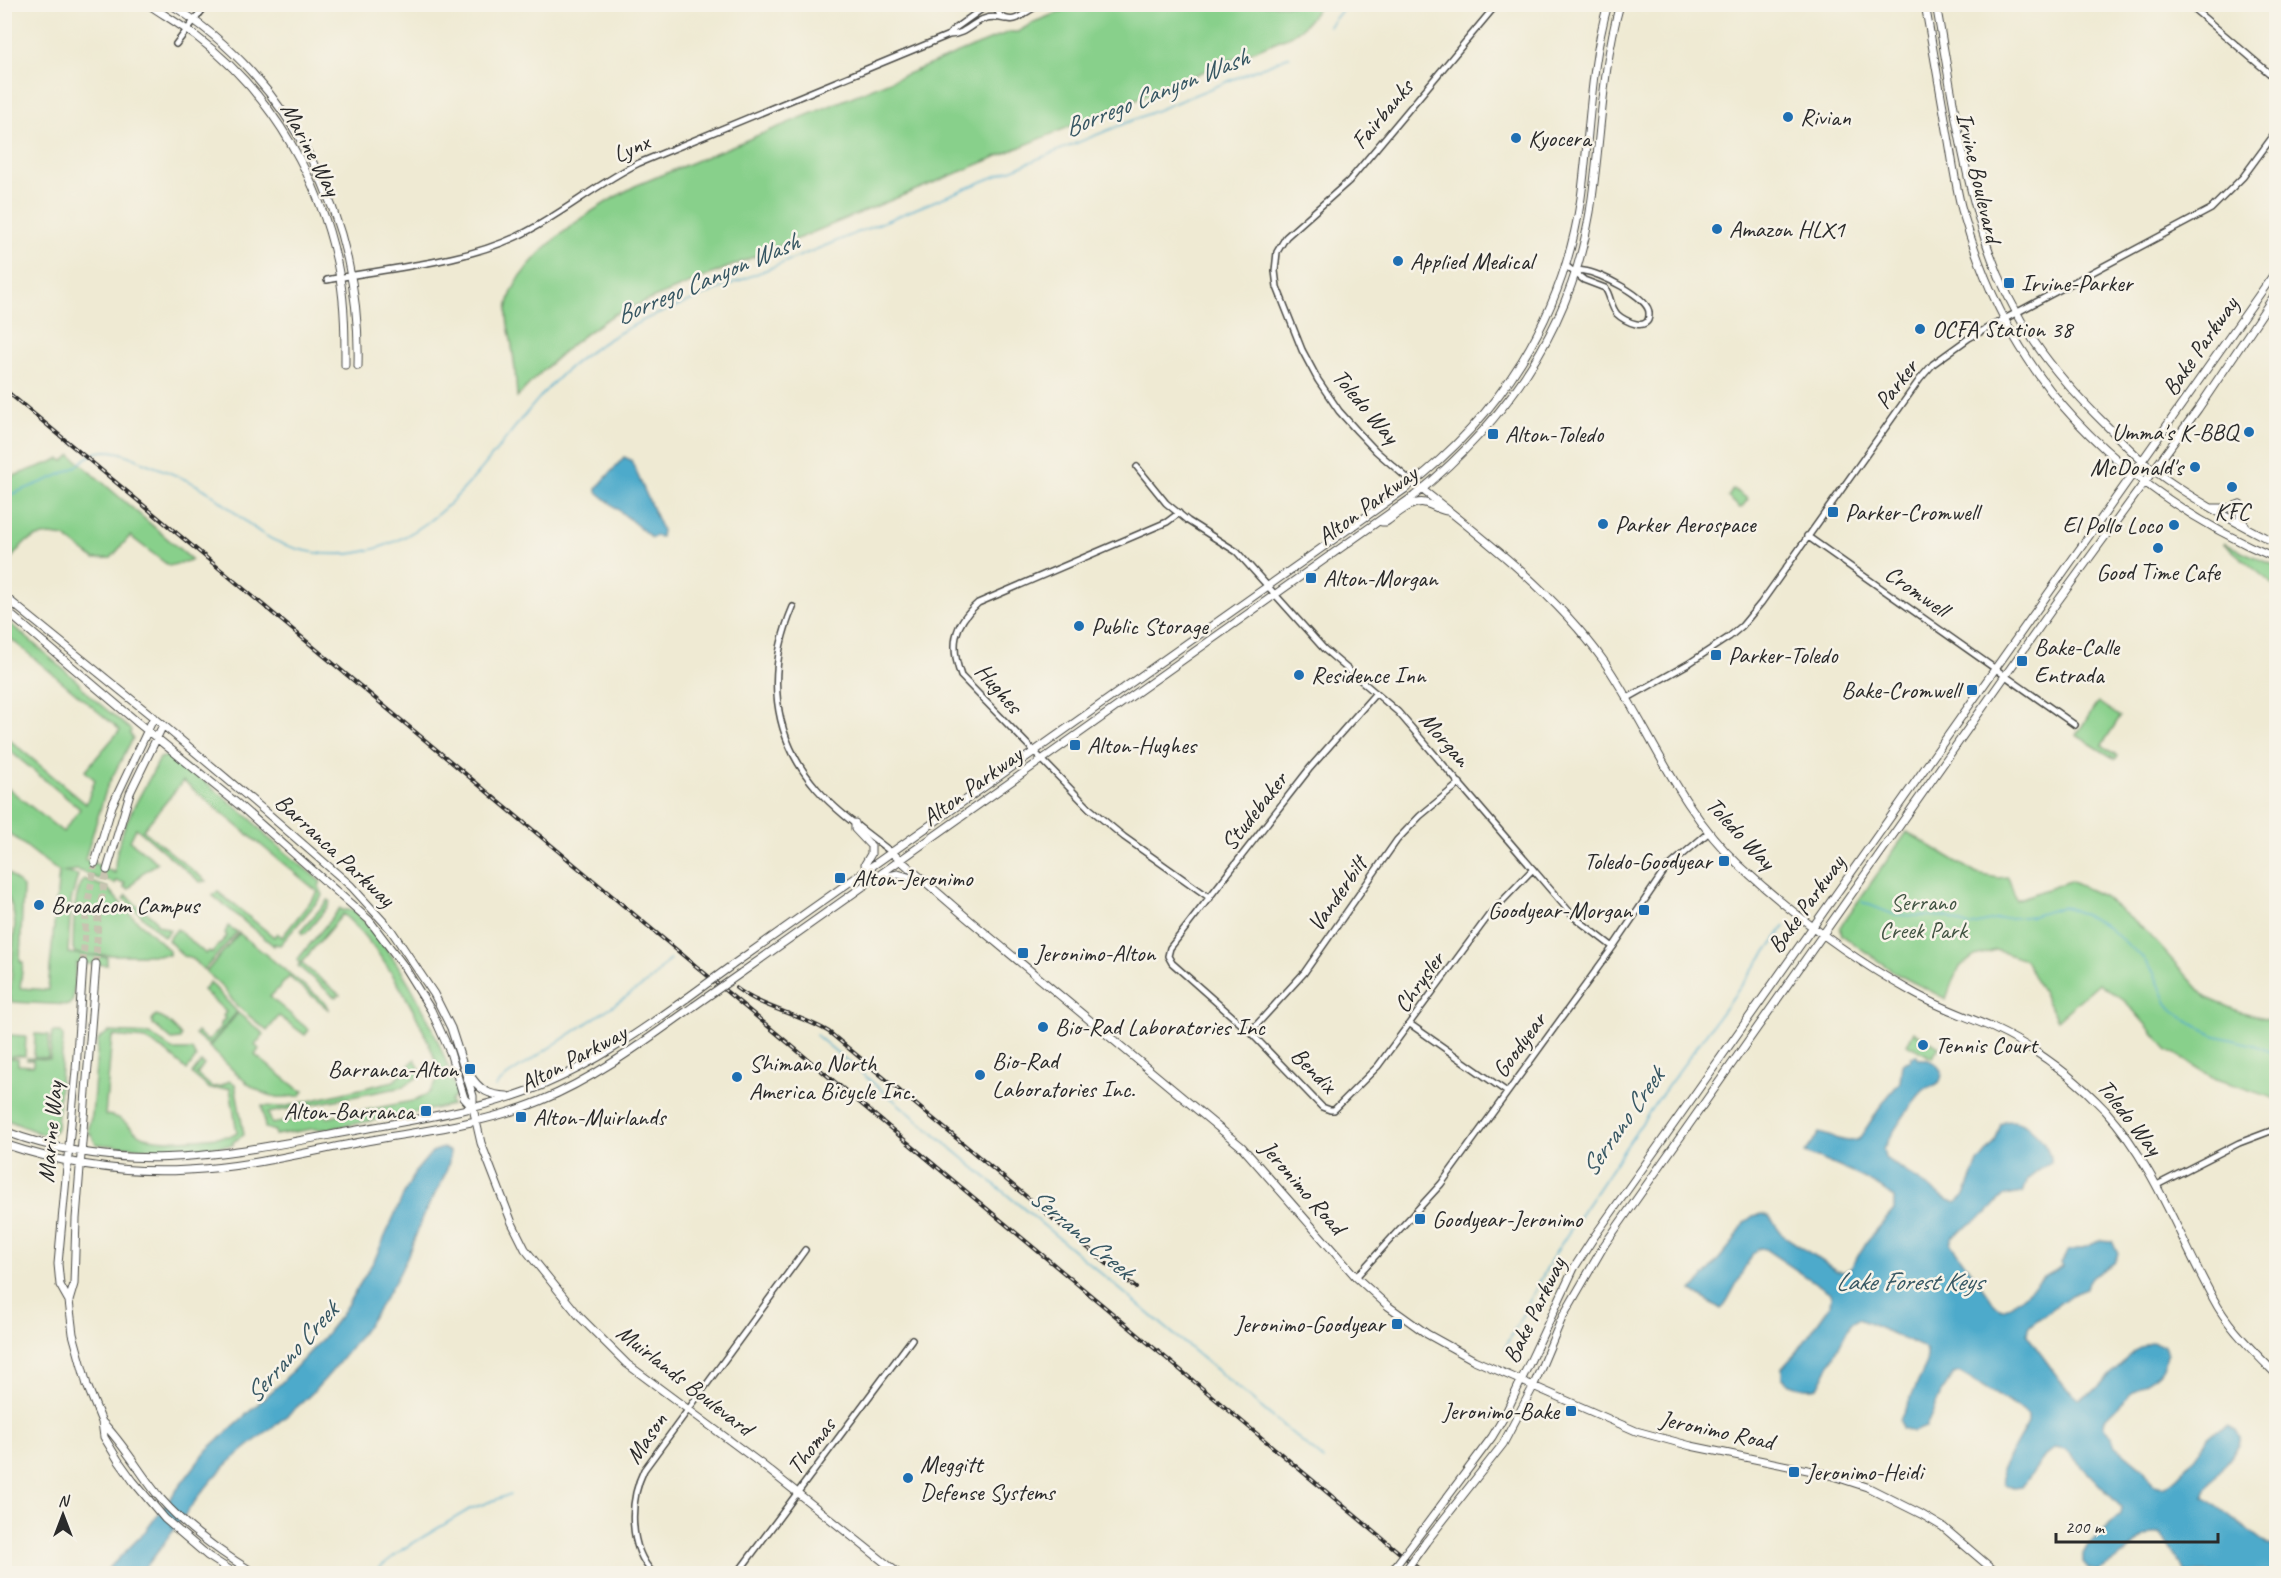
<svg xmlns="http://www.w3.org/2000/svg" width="2281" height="1578" viewBox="0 0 2281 1578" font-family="Caveat,sans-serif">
<rect width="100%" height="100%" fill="#f7f3e8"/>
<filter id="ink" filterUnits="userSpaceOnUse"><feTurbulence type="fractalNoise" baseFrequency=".0167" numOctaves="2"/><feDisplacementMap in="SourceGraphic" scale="12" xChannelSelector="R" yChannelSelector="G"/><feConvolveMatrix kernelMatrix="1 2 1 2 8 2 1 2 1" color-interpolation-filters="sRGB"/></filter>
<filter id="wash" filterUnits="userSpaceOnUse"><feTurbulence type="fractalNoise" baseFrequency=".008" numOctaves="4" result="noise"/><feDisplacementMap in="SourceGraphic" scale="24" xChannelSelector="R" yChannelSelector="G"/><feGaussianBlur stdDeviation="1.35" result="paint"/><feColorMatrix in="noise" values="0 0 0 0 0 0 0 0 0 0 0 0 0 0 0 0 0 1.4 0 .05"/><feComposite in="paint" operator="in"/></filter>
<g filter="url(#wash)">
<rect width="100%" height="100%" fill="#efead3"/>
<path fill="#88d08b" stroke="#5a7e5b" stroke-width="1.5" d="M1077 5H1321L1302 28 1292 35 615 314C577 337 547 365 517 397 516 381 515 364 512 347 511 336 506 322 507 311 512 259 593 208 635 186L1009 32H1018L1034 22Z
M71 455 192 560 169 566 130 536 111 558 94 559 65 537 50 535 36 537 24 543 5 566V479L60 459 64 461Z
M1733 489 1748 499 1742 507 1740 508 1728 497Z
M2223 543 2276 566V587Z
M5 619 76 680 89 695 131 730 130 734 133 738 107 787 85 859 115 873C114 831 143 794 160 758L172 755 251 819 266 836 321 882 319 886 323 895 280 945 274 944V946L212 895 218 892 274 937 277 933 282 937 318 892 183 781 143 830 206 881 200 882 136 828 130 841 158 863 142 873 129 889 124 887 125 883 116 881 115 884 103 878 99 879 78 870 62 872 78 875 71 901 68 953 88 955 75 953 73 948C74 927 72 897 84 879L107 888 132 916 169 950V955H88L107 957V965L76 963 73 1000 69 1005 12 1002 10 996 15 924 13 910 5 888V870L23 887 20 962H23L20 988 48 990 59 872 5 830 4 785 63 832 80 809 5 747V736L86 804 95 780 85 771 120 730 5 634Z
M2098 702 2120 717 2102 745 2118 756 2115 759 2076 735Z
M1907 832 1977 874 1998 878 2008 877 2016 900 2070 881 2103 896 2147 932 2207 998 2238 1011 2276 1021V1099L2214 1078 2167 1049 2126 1002 2099 983 2057 1020 2025 960 1996 950 1975 956 1961 966 1954 977 1946 999 1897 974 1842 935 1840 927Z
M127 895 136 905 153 917 158 925 170 930 164 937 124 899Z
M328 900 330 901 329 905 306 933 302 934 301 931Z
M340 908 342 910H354C405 963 435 1026 458 1095L455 1096 450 1102 452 1105 444 1107 328 1129H312L275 1135V1131L265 1128 262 1106 283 1107 394 1081 415 1059 422 1074 403 1087 268 1113 272 1124 325 1114 327 1118 417 1100 430 1092 440 1076C426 1024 383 950 343 914L301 963 340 995 335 997 332 995 298 966 300 964 297 960Z
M228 926 237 932 204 970 190 957 183 956 168 940 177 929 206 954 209 951 212 953 227 936 225 933Z
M239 933 327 1004 328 1009 289 977 270 997 309 1030 305 1035 279 1016 267 1031 236 1005 221 985 206 972Z
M210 982 237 1012 209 1046 195 1034 197 1032 208 1041 221 1026 220 1025 225 1018 223 1016 226 1012 203 990Z
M238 1013 264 1034 255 1045 259 1049 255 1055 298 1089 304 1091 300 1096C293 1096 285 1098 277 1097 249 1093 229 1064 209 1047Z
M155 1016C165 1017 176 1028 181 1036L180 1039 172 1040 153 1024 152 1020Z
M52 1032H61L63 1037 57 1128 49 1137 5 1119 4 1044 8 1035 26 1036 25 1056H11V1058L18 1059V1065L33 1066V1060H27V1058L50 1059Z
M108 1032 150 1034 173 1050H192L196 1058 187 1070 165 1051 145 1039 112 1036 105 1115C128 1116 129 1132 145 1137 172 1144 205 1137 232 1136L237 1133 230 1088 210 1089 192 1074 201 1062 204 1065 197 1074 212 1087 221 1086 229 1081 235 1084 244 1135 233 1142V1145L178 1151 96 1144 91 1134H89V1124L92 1115 98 1040Z
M1914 1032 1939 1047 1932 1058 1907 1044Z
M35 1034 49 1035 48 1058 34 1057Z"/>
<path fill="#4daacb" stroke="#3c6a7b" stroke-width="1.5" d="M624 457 631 460 662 530 661 537 655 536 652 538 597 492V488Z
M1917 1056 1918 1059C1929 1057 1947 1068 1940 1081 1936 1087 1928 1086 1924 1090 1915 1097 1890 1137 1883 1149L1885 1158 1948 1200 1956 1203 1965 1195 1978 1163 1995 1142 2001 1124C2019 1111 2052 1143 2050 1162L2028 1179 2023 1193 2003 1196 1987 1213 1952 1237 1950 1243 1995 1305 2002 1309 2013 1305 2044 1277 2063 1266 2061 1263 2068 1251 2086 1247 2101 1240 2112 1241 2118 1254 2114 1263 2090 1278 2087 1289 2071 1295 2028 1327 2027 1335 2065 1387 2079 1399 2092 1393 2134 1351 2152 1342 2164 1346 2167 1354C2163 1378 2151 1376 2137 1389 2125 1398 2115 1409 2105 1419 2101 1430 2114 1434 2114 1445L2144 1470 2154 1485 2162 1487C2177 1483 2201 1450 2208 1436L2228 1426 2237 1430 2241 1438 2239 1445 2206 1489 2205 1497 2268 1545 2276 1546V1573H2186L2161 1534C2144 1528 2136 1545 2124 1555 2116 1561 2107 1566 2098 1571L2089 1569 2083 1562V1554L2088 1545 2120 1515 2121 1507 2066 1450 2055 1448 2045 1456 2022 1487 2014 1488 2004 1484 2002 1469 2028 1423V1416L2023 1411 1959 1372 1955 1373 1941 1393 1926 1427 1913 1432 1902 1428 1900 1420 1927 1363V1352L1923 1347 1859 1319 1851 1323 1818 1387C1806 1390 1789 1387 1782 1377V1368L1797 1352 1830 1306 1831 1296 1829 1292 1765 1249 1760 1248 1753 1253 1725 1305 1721 1309 1692 1291 1734 1241 1744 1223 1753 1216 1762 1214 1769 1216 1784 1236 1837 1271 1844 1272 1851 1268 1867 1241 1894 1210V1198C1877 1181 1828 1162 1805 1153L1819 1133C1831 1136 1848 1145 1859 1139L1885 1100 1900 1082 1902 1064 1911 1060V1057Z
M443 1148 450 1152C450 1174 433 1195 424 1215 415 1236 408 1258 397 1278 375 1317 344 1360 313 1392 282 1424 243 1445 213 1479 187 1509 166 1543 141 1573L103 1574 144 1533 207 1450 280 1384 323 1338 341 1315 375 1259 402 1198 416 1171 432 1152Z"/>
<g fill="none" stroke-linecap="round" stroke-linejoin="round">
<path stroke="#4daacb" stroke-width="1.5" d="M1329 26 1347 4
M4 497C27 488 50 480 72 469 80 465 88 454 98 452 115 448 130 456 145 463 166 471 188 479 207 491 226 504 242 520 261 533 290 552 333 559 366 551 451 533 495 443 551 385 579 356 612 335 648 318L1290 56
M1862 902 1895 915 1947 917 1968 926 1999 919 2033 916 2062 907 2069 908 2105 925 2141 956 2154 973 2167 1003 2172 1009 2187 1021 2213 1035 2254 1045 2276 1054
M816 1035 1324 1460
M495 1087 507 1076 638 989 653 978 670 959
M1505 1348 1551 1260 1565 1238 1654 1105 1785 926
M371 1574 403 1549 470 1509 511 1494"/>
</g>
</g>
<g filter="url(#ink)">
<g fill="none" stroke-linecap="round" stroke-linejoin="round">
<path stroke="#c8c4b1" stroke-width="7" stroke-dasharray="7 3.5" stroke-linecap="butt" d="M83 963 86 914 95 863
M96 964 98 917 107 870"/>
<defs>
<path id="minor" d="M995 4 1000 16C1009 21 1015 21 1024 14L1027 4
M2188 4 2276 79
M1025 13 1040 4
M949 35 954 29 989 4
M176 44 207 4
M1565 265 1584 280 1605 288C1611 296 1610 306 1617 314 1624 321 1650 334 1649 313 1649 297 1598 272 1584 271 1581 270 1578 271 1575 271
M327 280C391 267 458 264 518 236 560 216 596 184 639 163L949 35C973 34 975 11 1005 19
M1137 467 1166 503 1188 521 1237 552 1324 649 1398 712 1574 917 1613 947
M1413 483 1376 451 1357 431 1339 411 1318 380 1302 350 1277 287 1275 271 1277 252 1286 237 1349 181 1497 4
M1179 513 1167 522 978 603C953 625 950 646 961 676L1089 808 1124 837 1210 898
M1807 536 2075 725
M793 607C766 670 771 736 817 789 838 813 866 832 891 852
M1376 693 1310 768 1170 948 1168 956 1172 963 1250 1032 1322 1107 1330 1110H1334L1378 1066 1489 915 1533 869
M1626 699 1688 664 1729 637 1742 626 1761 603 1920 379 1933 364 1969 338 2211 209 2243 177 2276 132
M1410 1024 1507 1092
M1250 1032 1304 973 1397 840 1420 816 1460 783
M2157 1185 2239 1143 2276 1129
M1356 1277 1441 1184 1613 947 1665 870 1709 832
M654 1574C628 1548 629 1501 644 1470L805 1250
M737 1574 912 1339"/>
<path id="major" d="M148 4C164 15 181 25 197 37 274 95 324 185 340 278 345 307 345 336 345 365
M170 4C293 80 362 223 358 366
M1925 4C1932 46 1940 88 1947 130 1952 157 1955 184 1962 210 1977 262 1998 314 2028 359 2084 447 2181 518 2276 558
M1936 4C1950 82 1962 171 1987 245 2013 321 2049 369 2106 425 2121 440 2135 456 2152 469 2190 498 2234 522 2276 543
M1419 487C1482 537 1556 594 1603 660 1650 728 1677 807 1739 865 1791 913 1851 958 1912 992 1938 1007 1966 1016 1993 1028 2036 1048 2073 1076 2105 1110 2157 1168 2180 1241 2218 1307 2233 1332 2256 1354 2276 1374
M2240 504V518L2245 525
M2213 508H2230L2240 504
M1382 522H1386C1396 515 1412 500 1425 503 1433 505 1439 510 1447 511
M4 596 163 725 266 812 351 886 391 930 434 994 451 1028 473 1096V1108L481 1143 512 1223 525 1249 579 1316 627 1364 760 1463 899 1574
M4 609 137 722 239 805 369 920 403 965 431 1010 450 1052 464 1098 473 1108
M855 823V829L871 846V854L865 864 866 870
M891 852 967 918 1242 1147 1356 1277 1388 1306 1427 1334 1474 1360 1636 1431 1691 1446 1827 1474 1867 1487 1921 1514 1943 1527 1998 1574
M95 863 112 806 154 717
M107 870 130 793 163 725
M880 878 898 874 918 880
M96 964 76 1219 74 1284 69 1301 73 1334 87 1385 102 1422 104 1437 118 1460 133 1481 165 1519 208 1556 236 1574
M731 966 1405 489C1500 416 1563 318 1581 198 1590 133 1590 67 1608 4
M741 973 1414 496C1505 422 1571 329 1590 212 1601 143 1601 72 1620 4
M470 1075C480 1091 489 1095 507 1096
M4 1131C131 1179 235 1152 363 1129 424 1118 486 1109 543 1085 595 1063 641 1031 687 998
M4 1144C64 1164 125 1174 188 1170 249 1167 311 1151 372 1140 428 1130 487 1123 540 1101 596 1078 645 1041 694 1006
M69 1301 60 1285 58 1264 76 1070 83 963
M102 1422C125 1445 140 1474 161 1499 188 1530 221 1553 256 1574
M1416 1539 1492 1437 1504 1417 1574 1268 1594 1237 2276 271
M1426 1542 1503 1444 1533 1387 1562 1318 1605 1244 2055 605 2198 409 2276 293"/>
</defs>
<use href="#minor" stroke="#484844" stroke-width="8"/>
<use href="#major" stroke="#484844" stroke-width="9"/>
<use href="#minor" stroke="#fff" stroke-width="5"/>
<use href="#major" stroke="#fff" stroke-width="7"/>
<defs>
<path id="rail" d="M4 389 1425 1574
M736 988C764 1009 799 1014 829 1032L1136 1288"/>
</defs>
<use href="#rail" stroke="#2b2b2b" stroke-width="4"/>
<use href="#rail" stroke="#f7f3e8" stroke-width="1.5" stroke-dasharray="4.5" stroke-linecap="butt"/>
<defs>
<path id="major-bridge" d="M687 998 731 966
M694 1006 741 973
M1391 1572 1416 1539
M1403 1574 1426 1542"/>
</defs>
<use href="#major-bridge" stroke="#484844" stroke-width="9" stroke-linecap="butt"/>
<use href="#major-bridge" stroke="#fff" stroke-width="7"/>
</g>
</g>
<g fill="#1f6fb2" stroke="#f7f3e8" stroke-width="2">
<circle cx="1788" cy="117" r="6"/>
<circle cx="1516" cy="138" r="6"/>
<circle cx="1717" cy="229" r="6"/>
<circle cx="1398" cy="261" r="6"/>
<rect x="2003" y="277" width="12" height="12" rx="3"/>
<circle cx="1920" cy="329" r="6"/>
<circle cx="2249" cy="432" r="6"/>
<rect x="1487" y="428" width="12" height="12" rx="3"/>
<circle cx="2195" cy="467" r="6"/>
<circle cx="2232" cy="487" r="6"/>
<rect x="1827" y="506" width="12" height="12" rx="3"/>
<circle cx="1603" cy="524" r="6"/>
<circle cx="2174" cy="525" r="6"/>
<circle cx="2158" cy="548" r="6"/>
<rect x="1305" y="572" width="12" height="12" rx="3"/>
<circle cx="1079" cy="626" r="6"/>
<rect x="1710" y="649" width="12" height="12" rx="3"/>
<rect x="2016" y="655" width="12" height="12" rx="3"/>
<circle cx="1299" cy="675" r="6"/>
<rect x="1966" y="684" width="12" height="12" rx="3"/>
<rect x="1069" y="739" width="12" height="12" rx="3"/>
<rect x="1718" y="855" width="12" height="12" rx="3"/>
<rect x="834" y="872" width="12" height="12" rx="3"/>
<circle cx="39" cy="905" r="6"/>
<rect x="1638" y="904" width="12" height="12" rx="3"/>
<rect x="1017" y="947" width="12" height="12" rx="3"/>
<circle cx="1043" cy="1027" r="6"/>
<circle cx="1923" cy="1045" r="6"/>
<rect x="464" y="1063" width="12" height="12" rx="3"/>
<circle cx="980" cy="1075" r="6"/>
<circle cx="737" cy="1077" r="6"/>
<rect x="420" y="1105" width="12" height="12" rx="3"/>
<rect x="515" y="1111" width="12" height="12" rx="3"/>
<rect x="1414" y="1213" width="12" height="12" rx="3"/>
<rect x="1391" y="1318" width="12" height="12" rx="3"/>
<rect x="1565" y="1405" width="12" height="12" rx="3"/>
<rect x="1788" y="1466" width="12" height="12" rx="3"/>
<circle cx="908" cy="1478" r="6"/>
</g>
<g text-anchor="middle" stroke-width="5" stroke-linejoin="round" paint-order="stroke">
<g font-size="24" fill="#2b2b2b" stroke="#f7f3e8">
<text transform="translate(1382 114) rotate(-50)" y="8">Fairbanks</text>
<text transform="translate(631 148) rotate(-25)" y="8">Lynx</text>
<text transform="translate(311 149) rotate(62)" y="8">Marine Way</text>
<text transform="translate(1979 177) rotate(77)" y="8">Irvine Boulevard</text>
<text transform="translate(2200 346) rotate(-55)" y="8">Bake Parkway</text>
<text transform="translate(1896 384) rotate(-53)" y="8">Parker</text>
<text transform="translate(1366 406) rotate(50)" y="8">Toledo Way</text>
<text transform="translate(1367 505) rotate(-36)" y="8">Alton Parkway</text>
<text transform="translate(1917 591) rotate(35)" y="8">Cromwell</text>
<text transform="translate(999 688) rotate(49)" y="8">Hughes</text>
<text transform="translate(1445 739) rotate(49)" y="8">Morgan</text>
<text transform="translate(972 786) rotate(-36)" y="8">Alton Parkway</text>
<text transform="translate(1254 811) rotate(-52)" y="8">Studebaker</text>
<text transform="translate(1741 833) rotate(47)" y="8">Toledo Way</text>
<text transform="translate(335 850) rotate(43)" y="8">Barranca Parkway</text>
<text transform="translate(1337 894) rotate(-55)" y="8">Vanderbilt</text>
<text transform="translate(1806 904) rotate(-54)" y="8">Bake Parkway</text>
<text transform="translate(1419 982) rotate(-54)" y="8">Chrysler</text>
<text transform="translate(1519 1045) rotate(-54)" y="8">Goodyear</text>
<text transform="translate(573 1058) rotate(-28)" y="8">Alton Parkway</text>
<text transform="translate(1314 1070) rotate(45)" y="8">Bendix</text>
<text transform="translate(2130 1117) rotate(52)" y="8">Toledo Way</text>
<text transform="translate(50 1132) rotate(-85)" y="8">Marine Way</text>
<text transform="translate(1303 1187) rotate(49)" y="8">Jeronimo Road</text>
<text transform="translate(1534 1310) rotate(-64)" y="8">Bake Parkway</text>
<text transform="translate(685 1380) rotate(38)" y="8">Muirlands Boulevard</text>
<text transform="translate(1717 1430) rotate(12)" y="8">Jeronimo Road</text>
<text transform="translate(646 1438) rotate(-56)" y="8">Mason</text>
<text transform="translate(811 1446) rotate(-53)" y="8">Thomas</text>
</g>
<g font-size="24" fill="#2b2b2b" stroke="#f7f3e8" text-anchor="start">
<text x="1800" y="125">Rivian</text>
<text x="1528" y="146">Kyocera</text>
<text x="1729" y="237">Amazon HLX1</text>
<text x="1410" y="269">Applied Medical</text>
<text x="2021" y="291">Irvine-Parker</text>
<text x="1932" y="337">OCFA Station 38</text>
<text x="2237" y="440" text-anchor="end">Umma's K-BBQ</text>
<text x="1505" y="442">Alton-Toledo</text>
<text x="2183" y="475" text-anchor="end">McDonald's</text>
<text x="2232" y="519" text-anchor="middle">KFC</text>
<text x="1845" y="520">Parker-Cromwell</text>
<text x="1615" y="532">Parker Aerospace</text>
<text x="2162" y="533" text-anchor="end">El Pollo Loco</text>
<text x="2158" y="580" text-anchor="middle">Good Time Cafe</text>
<text x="1323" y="586">Alton-Morgan</text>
<text x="1091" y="634">Public Storage</text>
<text x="2034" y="655">Bake-Calle<tspan x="2034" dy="28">Entrada</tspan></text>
<text x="1728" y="663">Parker-Toledo</text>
<text x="1311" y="683">Residence Inn</text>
<text x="1960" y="698" text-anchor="end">Bake-Cromwell</text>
<text x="1087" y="753">Alton-Hughes</text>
<text x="1712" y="869" text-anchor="end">Toledo-Goodyear</text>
<text x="852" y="886">Alton-Jeronimo</text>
<text x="51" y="913">Broadcom Campus</text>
<text x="1632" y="918" text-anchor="end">Goodyear-Morgan</text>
<text x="1035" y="961">Jeronimo-Alton</text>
<text x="1055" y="1035">Bio-Rad Laboratories Inc</text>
<text x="1935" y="1053">Tennis Court</text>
<text x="992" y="1069">Bio-Rad<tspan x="992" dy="28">Laboratories Inc.</tspan></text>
<text x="749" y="1071">Shimano North<tspan x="749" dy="28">America Bicycle Inc.</tspan></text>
<text x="458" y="1077" text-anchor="end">Barranca-Alton</text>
<text x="414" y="1119" text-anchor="end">Alton-Barranca</text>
<text x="533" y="1125">Alton-Muirlands</text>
<text x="1432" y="1227">Goodyear-Jeronimo</text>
<text x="1385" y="1332" text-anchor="end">Jeronimo-Goodyear</text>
<text x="1559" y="1419" text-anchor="end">Jeronimo-Bake</text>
<text x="920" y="1472">Meggitt<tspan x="920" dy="28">Defense Systems</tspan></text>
<text x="1806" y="1480">Jeronimo-Heidi</text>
</g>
<g font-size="24" fill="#425443" stroke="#f7f3e8">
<text x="1923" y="910">Serrano<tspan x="1923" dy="28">Creek Park</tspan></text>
</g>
<g font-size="26" font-style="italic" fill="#375763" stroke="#f7f3e8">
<text transform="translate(1156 92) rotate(-22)" y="9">Borrego Canyon Wash</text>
<text transform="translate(707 278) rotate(-23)" y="9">Borrego Canyon Wash</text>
<text transform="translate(1622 1122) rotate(-55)" y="9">Serrano Creek</text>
<text transform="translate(1082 1233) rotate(40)" y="9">Serrano Creek</text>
<text x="1909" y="1290">Lake Forest Keys</text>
<text transform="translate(291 1352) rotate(-48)" y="9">Serrano Creek</text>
</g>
</g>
<rect width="2281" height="1578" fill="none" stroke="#f7f3e8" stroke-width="24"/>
<g transform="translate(63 1515)" stroke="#f7f3e8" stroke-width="4.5" paint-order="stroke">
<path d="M0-4.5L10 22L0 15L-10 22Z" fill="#2b2b2b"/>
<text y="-9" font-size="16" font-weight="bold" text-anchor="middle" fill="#2b2b2b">N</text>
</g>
<path d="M2056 1533v9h162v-9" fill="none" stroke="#2b2b2b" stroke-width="3"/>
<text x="2065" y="1533" font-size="18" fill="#2b2b2b" stroke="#f7f3e8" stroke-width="4.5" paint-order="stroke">200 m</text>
</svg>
